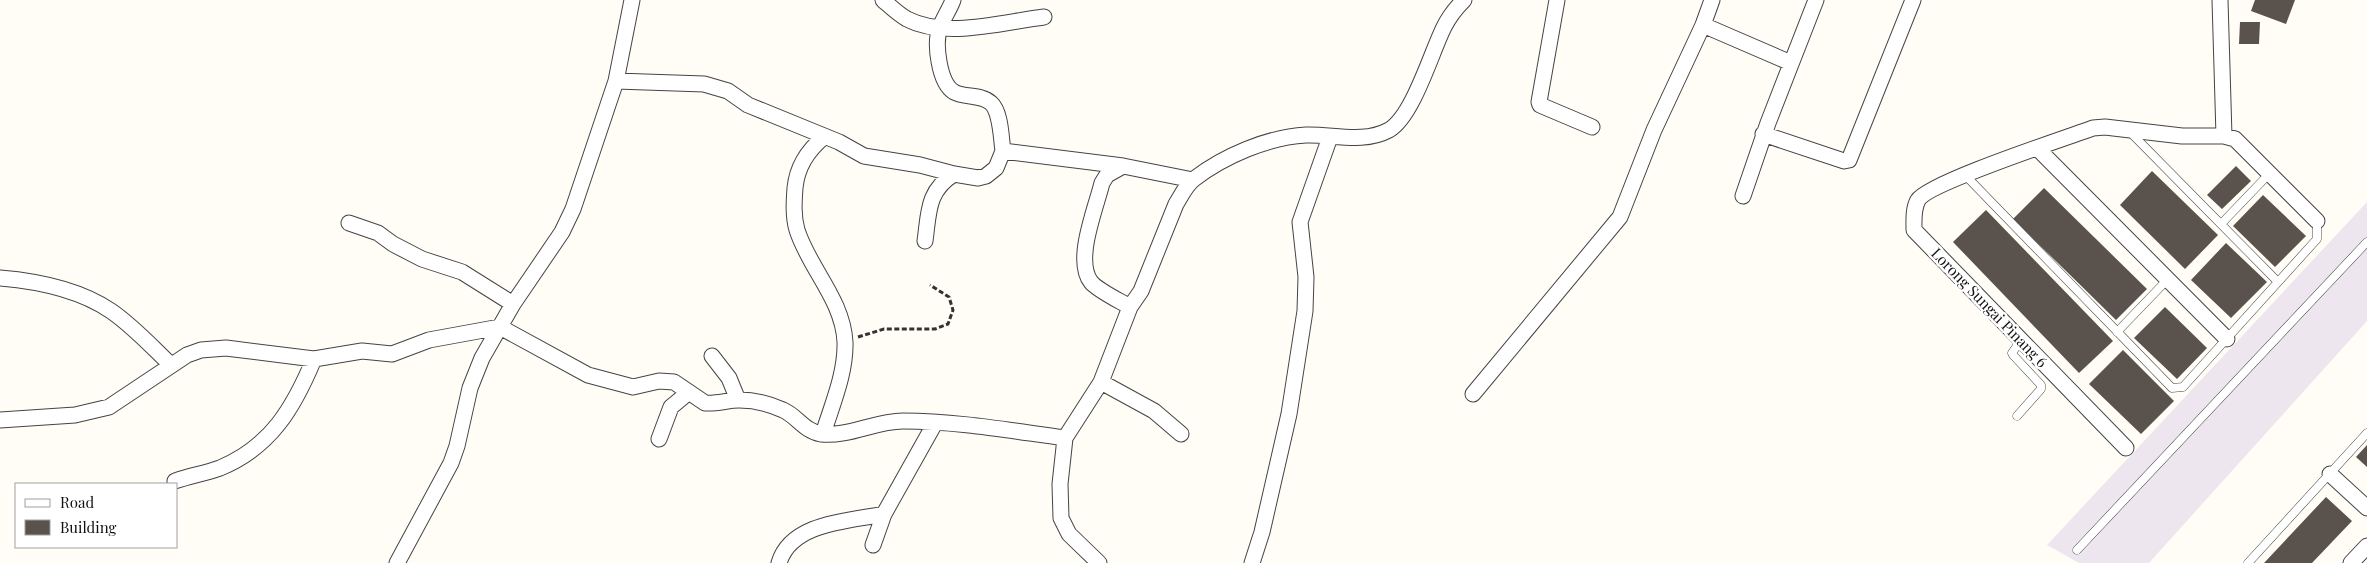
<svg xmlns="http://www.w3.org/2000/svg" width="2367" height="563" viewBox="0 0 2367 563" font-family="'Playfair Display',serif">
<rect width="100%" height="100%" fill="#fffdf5"/>
<path fill="#eee6ef" d="M2367 202V321L2149 563H2079L2047 545Z"/>
<path fill="#5a524d" d="M2255 0H2295L2286 24 2251 11Z
M2240 22H2260L2259 44H2239Z
M2236 166 2251 181 2222 209 2207 195Z
M2152 171 2218 235 2185 269 2120 205Z
M2044 188 2147 289 2116 320 2013 219Z
M2263 195 2306 236 2275 267 2233 226Z
M1986 210 2113 341 2079 373 1953 242Z
M2226 243 2267 282 2231 318 2191 280Z
M2165 307 2207 348 2177 379 2134 338Z
M2123 350 2174 401 2141 434 2089 384Z
M2367 445V467L2356 457Z
M2326 497 2352 521 2312 563H2264Z"/>
<g fill="none" stroke-linecap="round" stroke-linejoin="round">
<defs>
<path id="lane" d="M2130 132 2278 282
M1965 175 2172 388 2183 387 2317 239V221
M2221 224 2269 174
M2117 332 2168 279
M2017 416 2041 389V385L2013 355 2012 353 2021 340
M2077 550 2367 242
M2248 563 2367 433"/>
<path id="street" d="M883 0C891 7 898 14 907 19 945 39 1003 22 1044 17
M953 0C950 9 943 18 940 28 934 43 939 83 954 92 965 98 981 94 991 103 1001 112 1001 138 1003 151
M1557 0 1539 102 1540 105 1592 127
M2220 0 2224 136
M1703 25 1791 63
M616 81 704 84 728 91 748 105 839 142 864 156 920 165 954 174 978 178 986 176 996 168 1003 151 1123 166 1193 180
M1763 134 1844 161 1849 160 1913 0
M2038 149 2227 339
M1123 166 1107 175 1102 183C1096 208 1074 260 1091 282 1097 290 1120 301 1130 307
M1743 196 1768 123 1816 0
M349 223 378 233 393 244 422 259 462 272 513 304
M925 241C929 212 927 191 954 174
M0 278C36 281 80 290 111 311 133 326 152 347 171 365
M712 356 729 378 738 400
M1101 382 1154 411 1181 434
M1473 394 1620 217 1654 130 1703 25 1712 0
M0 420 75 415 109 407 187 355 201 350 226 348 314 359 362 351 392 354 429 340 500 327 588 375 633 387 659 381 674 382 705 403C717 404 728 400 739 400 753 400 770 404 783 410 797 416 804 431 821 434 849 437 875 421 903 421 957 421 1012 431 1065 438
M823 434C832 405 846 373 845 342 843 300 809 268 797 230 793 216 794 202 795 188 797 167 808 150 824 137
M659 439 671 407 689 392
M2126 448 1914 230C1914 220 1913 209 1918 200 1928 183 2066 138 2093 128L2105 127 2182 136H2224L2235 139 2317 221
M2330 474 2367 508
M175 481C190 476 206 473 220 468 271 447 294 407 314 359
M873 545 884 514 935 423
M397 563 451 463 457 446 470 388 482 358 513 304 562 232 573 209 616 81 632 0
M779 563C791 522 850 521 884 514
M1099 563 1069 534 1061 518 1060 484 1065 438 1101 382 1130 307 1141 291 1176 204C1181 196 1186 185 1194 179 1224 156 1268 137 1306 135 1333 134 1363 144 1389 130 1413 116 1431 53 1444 27 1449 17 1456 8 1464 0
M1252 563 1262 532 1289 414 1305 311 1306 277 1300 222 1330 137
M2351 563 2367 546"/>
</defs>
<use href="#lane" stroke="#444" stroke-width="9"/>
<use href="#street" stroke="#444" stroke-width="17"/>
<path stroke="#333" stroke-width="3" stroke-dasharray="5 2.5" stroke-linecap="butt" d="M858 337 884 329H935L948 324 953 310 949 297 930 285"/>
<use href="#lane" stroke="#fff" stroke-width="8"/>
<use href="#street" stroke="#fff" stroke-width="15"/>
</g>
<g text-anchor="middle" stroke-width="5" stroke-linejoin="round" paint-order="stroke">
<g font-size="15" fill="#111" stroke="#fff">
<text transform="translate(1989 308) rotate(46)" y="5">Lorong Sungai Pinang 6</text>
</g>
</g>
<rect x="15" y="483" width="162" height="65" fill="#ffffff" stroke="#a0a0a0"/>
<rect x="25" y="499" width="25" height="8" fill="#ffffff" stroke="#a0a0a0"/>
<text x="60" y="508" font-size="15" fill="#111111">Road</text>
<rect x="25" y="520" width="25" height="15" fill="#5a524d" stroke="#a0a0a0"/>
<text x="60" y="533" font-size="15" fill="#111111">Building</text>
</svg>
